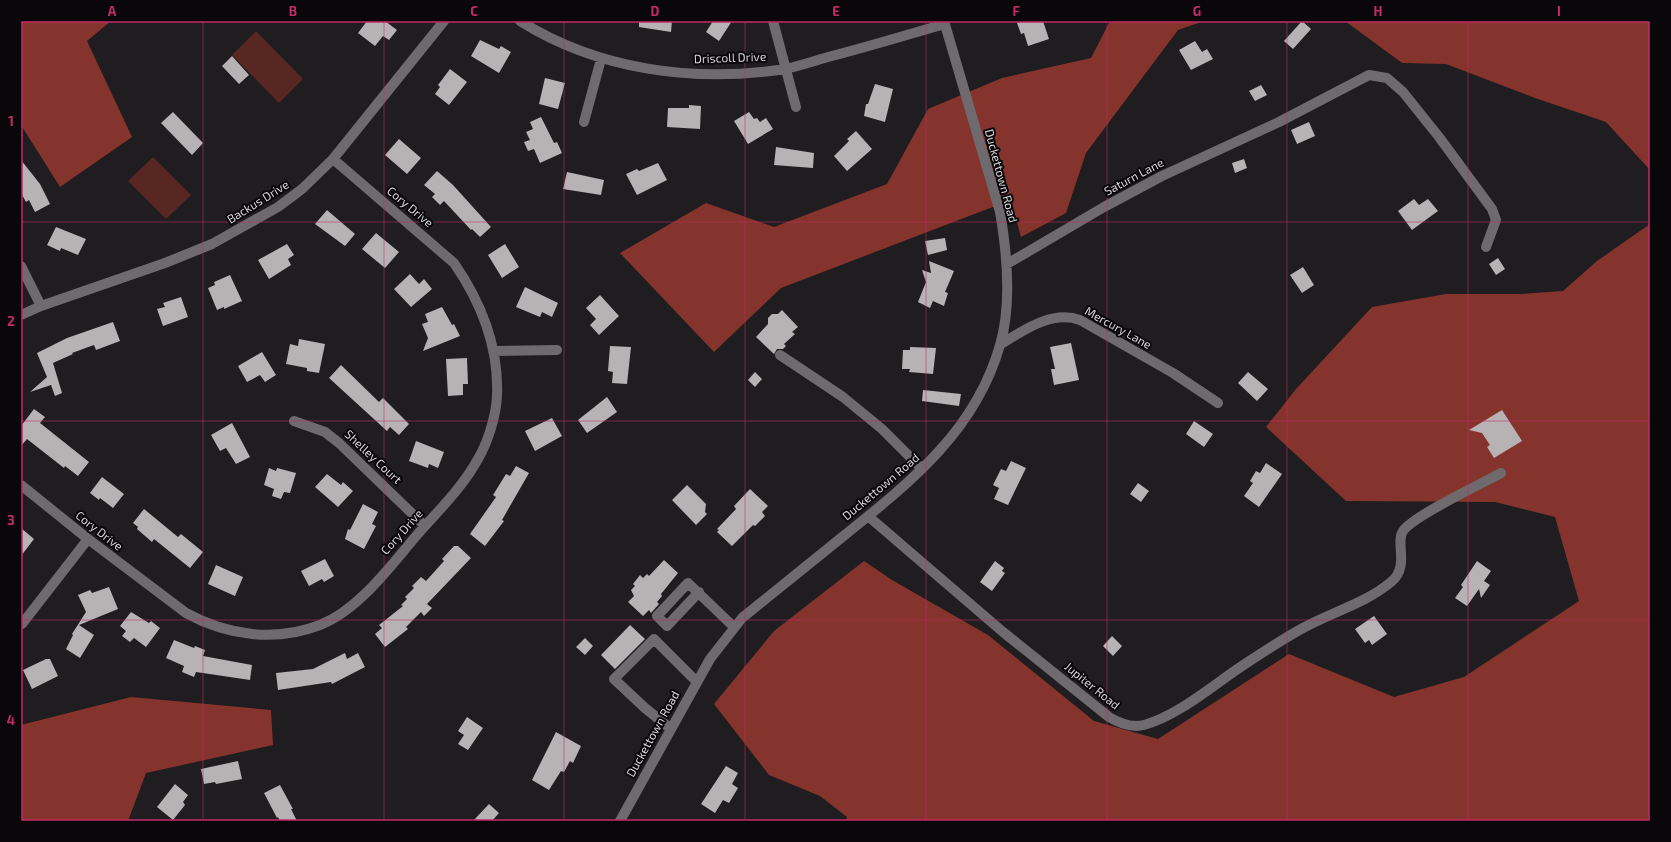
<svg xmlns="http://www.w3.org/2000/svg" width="1671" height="842" viewBox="0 0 1671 842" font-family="'Exo 2',sans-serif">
<rect width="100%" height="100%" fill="#1f1d1f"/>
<path fill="#592722" d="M256 31 303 79 279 103 232 55Z
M153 157 191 195 166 219 128 181Z"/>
<path fill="#85332d" d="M21 21H111L87 41 132 137 60 187 21 125Z
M1110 21H1204L1178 30 1086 153 1066 213 1021 237 1011 200 781 288 714 352 620 253 706 203 774 227 887 184 928 109 1002 78 1091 58Z
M1345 21H1650V170L1606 122 1535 98 1446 64 1402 63Z
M1650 224V821H846L847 817 820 796 769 775 714 704 774 631 864 561 892 580 988 635 1094 721 1158 739 1289 654 1394 697 1464 677 1579 601 1555 517 1495 502 1346 501 1266 427 1296 389 1372 307 1446 294H1521L1563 291 1597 261Z
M131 697 271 710 273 745 146 773 128 821H21V725Z"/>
<path fill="#b7b2b3" d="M367 21H385L397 30 389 40 383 36 375 46 358 33Z
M639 21H672L671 32 639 27Z
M713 21H732L719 41 706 32Z
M1022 21H1043L1049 39 1028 46 1024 33 1021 34 1017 23Z
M1302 21 1311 29 1293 49 1284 41Z
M480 40 499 49 501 46 511 52 499 73 471 56Z
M1195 41 1202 52 1207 49 1213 59 1191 70 1179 50Z
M232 56 249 75 239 84 222 66Z
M450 69 467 82 449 105 435 94 440 87 438 85Z
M545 78 565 83 558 109 539 104Z
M875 84 893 89 885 122 864 116 866 104H868Z
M1261 85 1267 95 1255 101 1249 91Z
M689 105 701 106 700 129 667 127 668 108H689Z
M173 112 203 143 192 155 161 123Z
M749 112 754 119 757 118 760 122 766 118 773 129 748 144 734 121Z
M541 117 554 143 557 142 562 153 540 163 534 149 528 151 524 142 530 140 526 132 533 129 530 122Z
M1309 122 1315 136 1297 144 1291 130Z
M856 131 872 149 847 171 834 156 849 141 847 139Z
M399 139 421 158 407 174 385 155Z
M776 147 814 153 813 168 774 165Z
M1244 159 1247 168 1235 173 1232 163Z
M21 160 40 184 50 204 35 212 29 200 26 202 21 193Z
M658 163 667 180 637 195 626 174 637 169 639 171Z
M437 171 453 185 491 227 480 237 472 229 471 230 444 201 440 205 432 197 435 194 424 185Z
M567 172 604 180 601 195 563 189Z
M1414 199 1419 205 1428 199 1438 211 1412 230 1398 211Z
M327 210 355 234 345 246 315 224Z
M56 227 86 239 78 255 61 248 60 251 47 245Z
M376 233 399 252 385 268 362 249Z
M945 238 947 250 928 255 925 241Z
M287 244 294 255 288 259 291 265 269 279 258 260Z
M505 244 519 267 502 278 488 255Z
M1498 258 1505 269 1496 275 1489 264Z
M929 261 954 271 945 292 948 293 944 306 933 301 930 308 918 302 926 282 922 270 931 273Z
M1303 267 1314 285 1302 293 1290 275Z
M410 274 419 284 424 279 432 289 411 307 394 289Z
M230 275 242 301 224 309V307L217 310 208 288 215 285 214 282Z
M525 287 558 303 552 317 542 312 540 317 516 307Z
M600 295 619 316 599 335 590 325 596 319 586 308Z
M181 297 188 317 163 326 157 309 165 307 163 303Z
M442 307 452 325 454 324 460 336 423 351 428 338 422 324 428 322 425 314Z
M782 310 798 327 792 332 795 334 784 344 786 346 783 349H777L774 354 756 337 768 324V318L772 314H778Z
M113 322 120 341 96 350 94 345 72 353 73 354 53 363 62 393 55 396 51 385 30 392 47 377 37 353 67 338Z
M299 339 325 344 319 373 307 371V368L286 364 290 344 298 346Z
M1071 343 1079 380 1054 385 1051 369H1055L1050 347Z
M610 346 631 347 627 384 612 383 613 372 608 371Z
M910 347 936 348 933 374 909 372 910 369H902L903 350H910Z
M262 352 276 375 265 382 260 375 247 382 238 366Z
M467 358 468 384H463V395L448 396 446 359Z
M341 365 379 402 383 398 409 424 399 435 390 427 387 431 329 378Z
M755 372 762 379 755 387 748 380Z
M1248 372 1268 389 1257 401 1238 383Z
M923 390 961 394 959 406 922 401Z
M607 397 617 412 587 433 578 420Z
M34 409 45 417 40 423 89 462 78 476 65 466 64 468 27 439 21 446V426Z
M1502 410 1522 441 1494 458 1487 447 1490 445 1482 433 1469 430Z
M552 418 562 436 535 451 525 431Z
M1194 421 1213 434 1204 447 1186 434Z
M232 423 250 457 236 464 226 448 220 451 211 435Z
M416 441 444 452 438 468 429 464 428 468 409 461Z
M1011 461 1026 468 1008 505 994 499 999 488 993 485 1001 469 1006 471Z
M1266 463 1282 474 1259 507 1244 496 1253 483 1250 481 1256 471 1260 473Z
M516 466 529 473 502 520 504 521 485 546 470 534 496 497 493 495 506 474 510 476Z
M269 468 276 471 277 468 296 473 290 493 284 492 281 499 272 496 274 489 264 485Z
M327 474 341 485 343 482 353 491 338 507 315 487Z
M102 477 124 494 113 508 100 498 99 500 90 493Z
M1138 483 1149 491 1141 502 1130 494Z
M687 485 706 504 705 512 707 514 696 525 672 500Z
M750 489 768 506 762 512 765 516 755 526 753 525 732 546 717 532 719 530 717 529 736 509 734 506Z
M363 504 378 512 372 524 376 526 364 549 345 539 348 529 350 530Z
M144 509 178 537 181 534 203 552 190 568 154 539 152 542 137 529 138 527 133 523Z
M21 528 34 539 21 556Z
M454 546H458L471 558 427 604 432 608 424 616 421 612 406 627 408 629 385 647 375 634 382 628 379 625 403 606 401 605 407 599 405 597 414 588 412 586 421 577 426 581 444 561 442 559Z
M325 559 334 576 324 582 322 579 309 586 301 571Z
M664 560 678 573 661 594 662 596 657 602 659 604 651 613 649 610 643 616 628 602 634 596 631 590 635 586 633 584 640 575 643 578 647 574 649 576Z
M995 561 1004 568 1002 571 1005 573 992 591 980 582Z
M1477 561 1491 571 1484 581 1490 585 1481 598 1479 589 1467 606 1455 598 1463 587 1461 585Z
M216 565 243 577 235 596 208 584Z
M109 587 118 609 79 625 94 635 80 658 66 649 73 635 72 634 86 612 78 595 90 590 92 593Z
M131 612 149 623 151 621 160 628 146 647 134 638 130 642 122 636 126 631 120 626Z
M1374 616 1387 634 1372 645 1369 640 1365 643 1355 629Z
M630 625 645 639 615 669 601 655Z
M1112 636 1122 646 1113 656 1103 646Z
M585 638 593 646 585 655 576 647Z
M174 640 194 648 195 646 205 650 203 656 252 665 250 680 196 672 194 677 182 672 184 666 166 658Z
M345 653 347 659 358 653 365 667 332 684 331 682 278 690 276 673 313 669Z
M46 659H50L58 676 32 689 23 670Z
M467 717 483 728 468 750 458 744 464 735 458 731Z
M556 732 581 746 573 763 570 761 564 772 561 771 549 790 532 780Z
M238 761 242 779 216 784 215 782 204 784 201 769Z
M726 766 738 773 732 784 738 788 729 803 723 800 715 813 701 804Z
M175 784 188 795 183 802 185 805 173 820 157 807Z
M280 785 293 809H291L297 821H280L278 817 277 818 264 793Z
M489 804 499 813 492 821H473Z"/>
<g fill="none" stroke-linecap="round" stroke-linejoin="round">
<path stroke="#6e6a6e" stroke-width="10" d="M520 21C598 70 694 83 785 69 799 66 814 61 828 57 867 47 906 35 945 24
M773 21 796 107
M584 122 601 59
M1007 264 1104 207 1162 176 1279 122 1369 75 1387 78 1403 92 1439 137 1492 209 1496 220 1486 247
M21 266 41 306
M21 315 41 306 165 263 212 244 278 207 302 189 333 159 444 21
M1001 344C1024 330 1052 310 1080 320L1173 373 1218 403
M494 351 557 350
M780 355 843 397 882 429 922 469
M294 421 325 432 339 443 425 526
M21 485 88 539 186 613C228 636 276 642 320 625 359 610 391 565 417 535 439 510 462 488 478 459 488 442 496 416 497 396 499 347 481 302 454 263L333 159
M868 516 1003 632 1109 717C1119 723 1132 728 1144 725 1177 716 1211 687 1239 668 1260 654 1281 640 1303 628 1332 612 1366 603 1391 582 1410 567 1395 542 1403 531 1413 516 1481 484 1501 473
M699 592 667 626 657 616 688 583 734 627
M22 624 88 539
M671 729 645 708 614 679 654 639 697 682
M620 821 710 659 742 618C777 590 811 562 846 534 912 481 976 430 1000 345 1012 305 1007 253 1000 212L944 21"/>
</g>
<path fill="none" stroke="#c42b67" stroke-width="1" stroke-opacity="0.55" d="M203 21V821M384 21V821M564 21V821M745 21V821M926 21V821M1107 21V821M1287 21V821M1468 21V821M21 222H1650M21 421H1650M21 620H1650"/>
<g text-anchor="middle" stroke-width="4" stroke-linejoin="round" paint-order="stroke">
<g font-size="12" fill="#d7d5d7" stroke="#090709">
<text transform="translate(730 58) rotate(-2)" y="4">Driscoll Drive</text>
<text transform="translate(1001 176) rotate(75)" y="4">Duckettown Road</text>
<text transform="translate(1134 177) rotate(-28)" y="4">Saturn Lane</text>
<text transform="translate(258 202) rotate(-32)" y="4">Backus Drive</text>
<text transform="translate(410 207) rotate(40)" y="4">Cory Drive</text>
<text transform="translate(1118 328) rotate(29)" y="4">Mercury Lane</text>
<text transform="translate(373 457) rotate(43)" y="4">Shelley Court</text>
<text transform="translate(881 487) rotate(-40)" y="4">Duckettown Road</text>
<text transform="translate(99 531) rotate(38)" y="4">Cory Drive</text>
<text transform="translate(402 532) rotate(-48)" y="4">Cory Drive</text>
<text transform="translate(1092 686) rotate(39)" y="4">Jupiter Road</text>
<text transform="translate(653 734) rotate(-61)" y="4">Duckettown Road</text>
</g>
</g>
<rect width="1671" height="842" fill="none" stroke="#090709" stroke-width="44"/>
<rect x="22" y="22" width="1627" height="798" fill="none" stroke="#c42b67" stroke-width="1.5"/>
<g font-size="13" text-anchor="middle" font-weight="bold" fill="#c42b67">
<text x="112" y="16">A</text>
<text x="293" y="16">B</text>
<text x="474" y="16">C</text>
<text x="655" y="16">D</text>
<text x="836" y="16">E</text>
<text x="1016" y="16">F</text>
<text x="1197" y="16">G</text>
<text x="1378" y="16">H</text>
<text x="1559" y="16">I</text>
<text x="11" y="126">1</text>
<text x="11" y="326">2</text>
<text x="11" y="525">3</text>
<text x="11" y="725">4</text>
</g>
</svg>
